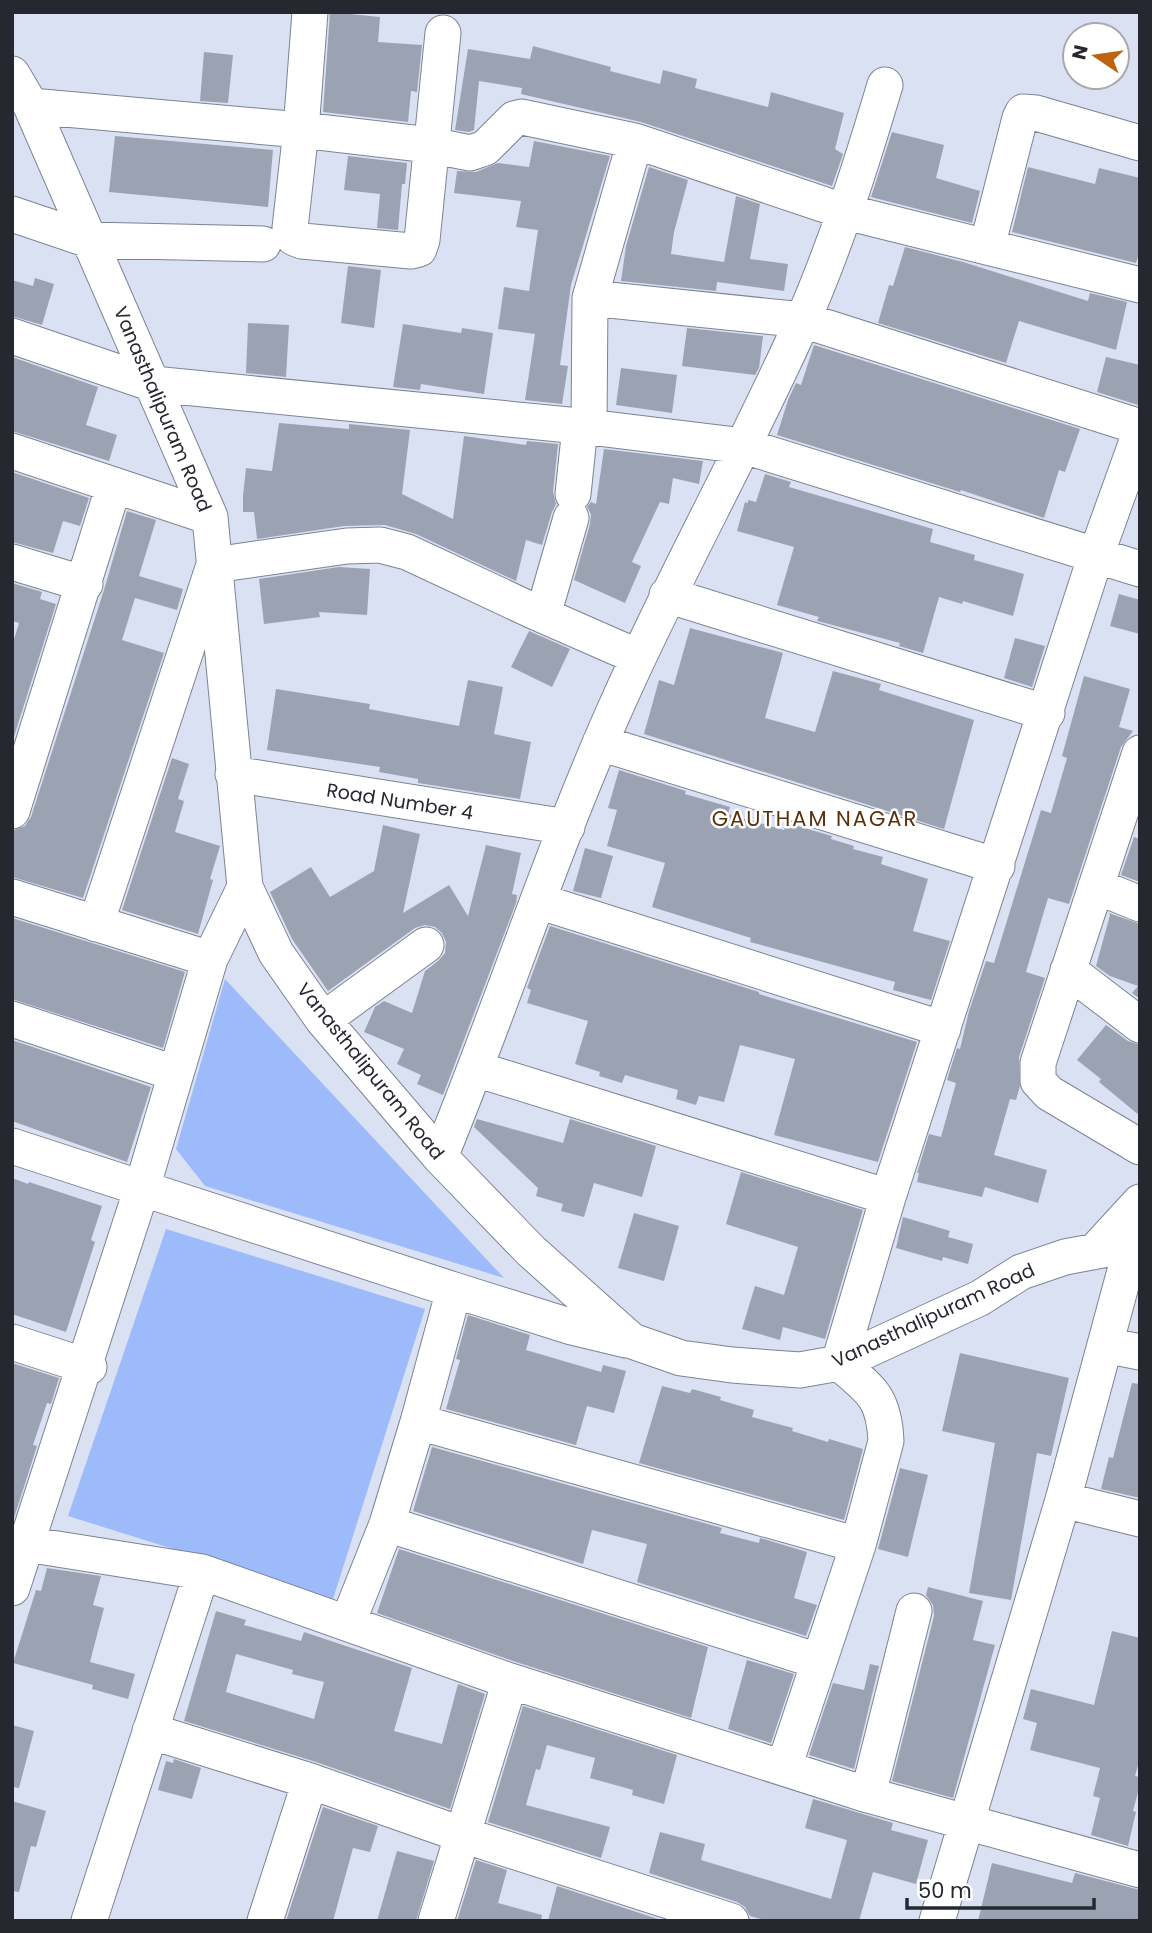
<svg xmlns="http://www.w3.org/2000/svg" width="1152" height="1933" viewBox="0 0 1152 1933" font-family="Poppins,sans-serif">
<rect width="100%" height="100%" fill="#d9e1f3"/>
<path fill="#9dbbfa" d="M225 979 504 1278 205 1186 176 1149Z
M166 1229 425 1309 333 1599 68 1516Z"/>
<path fill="#9ba3b3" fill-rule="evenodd" d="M330 12 380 17 378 42 422 45 417 92 411 91 408 122 323 112Z
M533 46 611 67 610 71 660 84 663 70 697 79 695 88 768 107 771 92 844 113 835 149 843 154 832 186 641 122 521 94 522 88 479 81 474 130 469 132 455 130 468 49 530 59Z
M204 52 233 55 228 103 200 101Z
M892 132 944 145 936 178 980 191 972 223 871 197Z
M115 136 273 150 268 207 109 192Z
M534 141 610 156 571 285 560 365 568 366 562 404 525 400 535 334 498 329 504 287 529 291 538 230 516 227 521 201 454 193 457 171 476 172 498 163 529 167Z
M348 156 407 163 405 184H402L398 230 377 228 380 194 344 190Z
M649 167 688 180 674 232 671 254 724 262 736 196 760 204 750 259 788 264 784 291 717 282 716 291 621 281 626 246Z
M1028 167 1095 184 1099 168 1140 178V250L1136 263 1012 232Z
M905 247 963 262 1088 301 1090 293 1127 302 1116 350 1019 321 1006 363 878 323 889 285 893 286Z
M348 266 381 270 374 328 341 323Z
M35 278 54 284 42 325 12 316V280L33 286Z
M248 323 289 325 286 377 246 373Z
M403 324 461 333 462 328 493 333 484 394 421 384 420 390 393 387Z
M687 328 763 336 759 368 755 375 682 366Z
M814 345 1080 429 1065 472 1059 470 1044 518 961 490 960 492 777 435 788 400 796 383 801 385Z
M12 357 98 387 86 425 117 435 109 461 12 431Z
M1106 357 1140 365 1138 405 1097 392Z
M621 368 677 375 672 413 616 405Z
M279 423 349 429V424L410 430 402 494 453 519 464 436 526 445 527 441 558 444 553 492 556 504 552 512 542 545 526 540 516 581 416 534 385 525 344 526 257 539 254 512H243V496L246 468 272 471Z
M604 449 703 461 699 484 673 478 669 504 660 502 632 562 641 566 625 603 574 580 590 524 591 514 587 507 591 502 596 504Z
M12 472 89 498 80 526 63 521 53 553 12 542Z
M765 474 791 482 789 487 933 529 930 542 975 555 974 560 1024 574 1013 616 963 601 962 604 939 597 923 653 899 646 900 643 825 623 817 621 819 617 777 605 794 547 737 531 745 502 748 503V500L756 502Z
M127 511 156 520 139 576 183 589 177 610 135 598 122 640 164 653 83 898 12 877V831L25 826 31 817 104 590Z
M339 567 370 569 367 615 319 612 320 617 264 624 259 579Z
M12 583 42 592 40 599 56 604 12 743V646L19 623 12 621Z
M1119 594 1140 600V634L1110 626Z
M690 628 783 653 765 718 815 732 833 671 881 684 879 690 974 720 944 829 644 734 659 680 674 685Z
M529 631 570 649 552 687 511 667Z
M1015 638 1045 646 1032 687 1004 678Z
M1084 676 1130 689 1119 727 1133 731 1121 747 1069 904 1048 898 1026 972 1045 978 1019 1057 1020 1086 1016 1100 1010 1099 994 1155 1047 1170 1038 1203 985 1187 982 1197 917 1182 919 1173H917L929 1134 941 1137 956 1083 947 1080 957 1048 960 1049 969 1011 986 961 994 963 1041 810 1051 813 1067 758 1062 756Z
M468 680 503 687 494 734 531 742 520 799 418 783V779L379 772 380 767 267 750 276 689 370 704 369 709 459 726Z
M172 758 189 764 178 799 184 801 175 832 220 846 210 879 213 880 198 934 122 910Z
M619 770 686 791 685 794 730 807 728 814 784 830 787 823 832 836 831 839 854 846 853 849 883 857 881 864 928 879 913 931 950 941 931 1000 893 990 895 982 750 942 751 938 652 907 665 863 607 846 617 810 608 808Z
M383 825 420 834 403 913 449 885 468 916 486 845 521 853 512 894 517 895 516 903 443 1095 417 1084 421 1075 397 1064 404 1049 364 1032 375 1007 384 1001 412 1013 425 971 438 961 445 953 446 942 442 933 435 927 425 925 415 928 328 991 292 939 270 892 311 867 330 897 374 871Z
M1134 837 1140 839V882L1121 875Z
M585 848 613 856 601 898 573 891Z
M1109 913 1140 924V999L1132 993 1138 986 1110 976 1096 966 1110 915Z
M12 918 185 972 163 1048 12 999Z
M550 926 759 992V994L917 1042 878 1162 774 1135 795 1059 740 1045 724 1102 699 1096 696 1105 676 1099 678 1090 625 1075 622 1083 599 1076 600 1072 575 1064 588 1021 527 1003 531 990 527 988Z
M1106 1025 1128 1041 1140 1045V1116L1099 1082 1101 1079 1077 1060Z
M12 1040 151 1087 127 1162 12 1121Z
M477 1119 563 1143 570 1119 656 1146 642 1197 594 1183 584 1217 561 1211 563 1204 536 1196 538 1188 474 1127Z
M741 1172 863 1210 825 1339 783 1327 780 1340 742 1329 755 1286 784 1295 798 1247 726 1224Z
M12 1178 28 1184 29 1182 102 1206 91 1240 95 1242 66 1332 12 1314Z
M634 1213 679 1226 664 1281 618 1268Z
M903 1217 950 1231 948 1237 973 1244 968 1264 943 1257 942 1261 896 1248Z
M468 1315 530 1335 526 1350 601 1372 603 1365 626 1371 614 1413 587 1406 576 1445 446 1409 460 1360 456 1359Z
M960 1353 1069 1378 1051 1456 1037 1453 1011 1600 969 1593 995 1443 942 1431Z
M12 1363 59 1378 51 1404 47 1403 33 1445 37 1446 13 1521Z
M1132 1383 1140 1384V1498L1101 1489 1109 1457 1113 1458Z
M662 1386 690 1393 692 1389 721 1397 720 1400 754 1410 752 1417 793 1428 792 1431 828 1442 829 1439 863 1449 844 1520 639 1463Z
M432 1447 722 1528 720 1533 759 1543 760 1538 807 1552 794 1598 817 1605 806 1636 637 1582 647 1544 592 1530 583 1564 413 1511Z
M900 1468 928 1475 908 1557 878 1549Z
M399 1549 708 1647 691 1718 516 1662 377 1613Z
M47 1568 101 1576 93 1605 104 1608 90 1662 135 1674 128 1699 92 1689 93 1685 13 1663 36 1590 41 1591Z
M928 1587 983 1601 973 1640 995 1645 953 1798 892 1781 934 1616 933 1605 926 1595Z
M216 1611 246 1620 244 1625 301 1641 304 1632 412 1668 394 1731 442 1744 458 1684 485 1694 450 1809 316 1762 184 1721ZM236 1654 293 1670 292 1674 324 1682 314 1719 226 1692Z
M1112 1631 1140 1638V1758L1135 1776 1140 1777V1785L1133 1811 1136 1812 1128 1846 1091 1835 1100 1798 1093 1796 1100 1768 1030 1750 1037 1723 1023 1719 1031 1689 1094 1705Z
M747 1660 794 1674 771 1743 728 1729Z
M870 1664 879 1666 854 1769 809 1755 833 1683 864 1690Z
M523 1706 677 1755 664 1804 632 1795 633 1790 590 1778 595 1758 547 1745 540 1770 536 1769 526 1805 610 1827 601 1858 488 1822Z
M12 1725 34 1731 19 1788 12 1787Z
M174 1759 201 1768 192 1799 158 1790 166 1761 173 1763Z
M813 1799 893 1823 891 1830 928 1840 916 1884 873 1872 859 1921H768L750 1916 745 1907 737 1902 649 1873 660 1832 705 1844 701 1860 831 1899 847 1840 805 1828Z
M12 1801 46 1811 36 1847 31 1846 19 1892 12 1891Z
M323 1807 378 1826 370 1852 353 1848 333 1921H286Z
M397 1851 434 1861 416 1921H377Z
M476 1860 507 1870 498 1903 542 1915 541 1921H457Z
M992 1863 1072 1883 1075 1873 1140 1890V1921H978Z
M557 1886 664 1921H548Z"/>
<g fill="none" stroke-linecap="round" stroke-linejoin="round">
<defs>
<path id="minor" d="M310 12 301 130 290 228 294 238 302 241 411 251 419 249 422 240 443 33
M12 74 31 106 210 517 245 887 276 953 323 1020 440 1157 531 1251 632 1341 681 1358 732 1365 800 1370 839 1363 980 1298 1021 1272 1065 1257 1140 1243
M31 106 301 130 430 145 470 153 485 148 514 119 522 117 635 141 846 212 1140 285
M12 214 89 240 263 244
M987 247 1020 118 1023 112 1036 113 1140 143
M590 298 803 320 1140 427
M12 336 153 384 589 427 744 446 1140 569
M589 427 590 298 635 141
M12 451 210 517
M573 494 580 427
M12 562 85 584
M667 595 1047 713
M543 615 571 518
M600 743 997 866
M1140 753 1038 1063V1081L1049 1093 1140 1147
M233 774 567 827
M12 811 114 485
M1096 886 1140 904
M12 897 210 959
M538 901 943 1029
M96 924 214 565 347 546 380 545 407 552 531 610 638 657
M1068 970 1140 1025
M12 1019 174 1073
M323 1020 426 945
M476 1069 888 1197
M12 1146 454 1290 572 1327 626 1340
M440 1157C502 1006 552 849 619 700 676 572 745 450 802 322 836 245 861 165 885 85
M1095 1251 1140 1202
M12 1342 89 1367
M1105 1345 1140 1352
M418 1422 858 1545
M1063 1500 1140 1519
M387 1524 818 1661
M26 1544 202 1572 89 1921
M202 1572 510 1681 868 1795 1140 1870
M12 1588 142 1188 210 959 245 887
M348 1622 387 1524 418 1422 454 1290
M150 1731 310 1781 463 1835 731 1921
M784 1767 858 1545 886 1441C884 1397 871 1390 839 1363L888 1197 1096 555 1140 433
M868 1795 914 1611
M265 1921 310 1781
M436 1921 510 1681
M937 1921 1063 1500 1132 1245"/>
</defs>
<use href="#minor" stroke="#7c8493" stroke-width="37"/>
<use href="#minor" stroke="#fff" stroke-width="35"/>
</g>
<g text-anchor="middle" stroke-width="5" stroke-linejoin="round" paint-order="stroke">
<g font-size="19" fill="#25282f" stroke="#fff">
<text transform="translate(163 409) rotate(67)" y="7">Vanasthalipuram Road</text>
<text transform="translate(400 801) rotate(9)" y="7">Road Number 4</text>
<text transform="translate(371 1071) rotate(51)" y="7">Vanasthalipuram Road</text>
<text transform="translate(933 1315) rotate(-25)" y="7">Vanasthalipuram Road</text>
</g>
<g font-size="21" letter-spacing="2" fill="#5c2f0b" stroke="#fff">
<text x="815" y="826">GAUTHAM NAGAR</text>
</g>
</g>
<rect width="1152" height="1933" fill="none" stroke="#25282f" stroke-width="28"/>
<g transform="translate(1096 56) rotate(283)"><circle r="33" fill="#ffffff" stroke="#a8a9ac" stroke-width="2"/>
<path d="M0-5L12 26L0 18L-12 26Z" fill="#be630f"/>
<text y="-10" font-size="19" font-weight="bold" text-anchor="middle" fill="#25282f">N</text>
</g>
<path d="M907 1898v10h187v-10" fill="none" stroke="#25282f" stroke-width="3.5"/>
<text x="918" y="1898" font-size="21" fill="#25282f" stroke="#ffffff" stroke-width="5" paint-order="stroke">50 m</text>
</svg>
